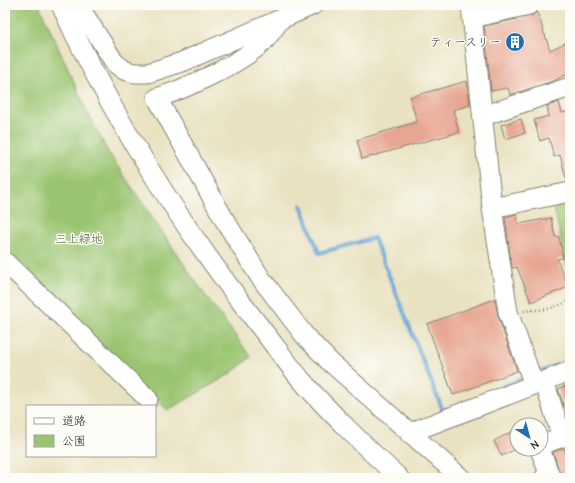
<svg xmlns="http://www.w3.org/2000/svg" width="575" height="483" viewBox="0 0 575 483" font-family="'Comic Neue','Klee One',sans-serif">
<rect width="100%" height="100%" fill="#fdfcf7"/>
<filter id="ink" filterUnits="userSpaceOnUse"><feTurbulence type="fractalNoise" baseFrequency=".025" numOctaves="2"/><feDisplacementMap in="SourceGraphic" scale="8" xChannelSelector="R" yChannelSelector="G"/><feConvolveMatrix kernelMatrix="1 2 1 2 8 2 1 2 1" color-interpolation-filters="sRGB"/></filter>
<filter id="wash" filterUnits="userSpaceOnUse"><feTurbulence type="fractalNoise" baseFrequency=".012" numOctaves="4" result="noise"/><feDisplacementMap in="SourceGraphic" scale="16" xChannelSelector="R" yChannelSelector="G"/><feGaussianBlur stdDeviation="0.9" result="paint"/><feColorMatrix in="noise" values="0 0 0 0 0 0 0 0 0 0 0 0 0 0 0 0 0 1.4 0 .05"/><feComposite in="paint" operator="in"/></filter>
<g filter="url(#wash)">
<rect width="100%" height="100%" fill="#e9e2c1"/>
<path fill="#9ac470" stroke="#5b7046" d="M5 5H39L86 109 108 152 200 288 251 357 230 374 168 410 5 270Z
M570 196V279L552 200Z"/>
<g fill="none" stroke-linecap="round" stroke-linejoin="round">
<path stroke="#64a1d5" stroke-width="4" d="M301 205 319 253 374 238 443 411 447 409
M535 374 570 360
M503 386 527 377"/>
</g>
<g id="blocks">
<path fill="#e7a691" d="M537 12 550 50 570 41V73L553 81 510 95 508 88 491 91 484 26 531 16Z
M467 81 470 105 453 110 459 132 362 159 357 140 417 122 410 97Z
M559 102 562 113 570 111V177L566 178 560 155 554 157 549 138 540 141 534 120 549 116 547 106Z
M521 119 525 133 505 139 501 125Z
M517 214 518 224 551 218 555 237H559L563 258 557 259 568 287 531 302 517 267 512 268 505 217Z
M495 299 498 316 517 371 453 395 427 324Z
M565 386 570 405 564 407 558 389Z
M513 431 517 437V448L502 456 494 441Z
M564 448 570 465V478H561L553 452Z"/>
</g>
</g>
<g filter="url(#ink)">
<use href="#blocks" fill-opacity="0" stroke="#827f6e" stroke-width="1"/>
<g fill="none" stroke-linecap="round" stroke-linejoin="round">
<defs>
<path id="minor" d="M61 5C113 119 180 224 257 323 272 342 287 363 303 382 333 416 366 447 399 478
M78 5 115 63 124 70 134 73H148L182 62 313 5
M471 5 492 208 508 312 534 385
M472 18 529 5
M280 20C275 27 270 34 265 40 243 63 187 88 157 98L224 219 260 277 305 336 329 361 461 478
M483 116 570 87
M492 208 570 192
M5 262 148 399
M409 433 570 371
M541 445 562 437 544 381
M540 449 550 476 544 478"/>
</defs>
<use href="#minor" stroke="#827f6e" stroke-width="21"/>
<path stroke="#827f6e" stroke-width="2.5" stroke-dasharray="1 3" stroke-linecap="butt" d="M524 311 549 309 570 301"/>
<use href="#minor" stroke="#fff" stroke-width="19"/>
</g>
</g>
<defs>
<symbol id="building-disc" viewBox="-11 -11 22 22"><circle r="9.5" fill="#1f6fb2" stroke="#fdfcf7"/><path d="M-4-6H4V6H1V3H-1V6H-4ZM-2.5-4.3h1.7v1.8h-1.7ZM.8-4.3h1.7v1.8H.8ZM-2.5-1h1.7V.8h-1.7ZM.8-1h1.7V.8H.8Z" fill="#fff"/></symbol>
</defs>
<g fill-rule="evenodd">
<use href="#building-disc" x="504" y="31" width="22" height="22"/>
</g>
<g text-anchor="middle" stroke-width="3" stroke-linejoin="round" paint-order="stroke">
<g font-size="12" fill="#1c1c1c" stroke="#fdfcf7" text-anchor="end">
<text x="501" y="46">ティースリー</text>
</g>
<g font-size="12" fill="#4e5f3e" stroke="#fdfcf7">
<text x="79" y="243">三上緑地</text>
</g>
</g>
<rect width="575" height="483" fill="none" stroke="#fdfcf7" stroke-width="20"/>
<rect x="26" y="405" width="130" height="52" fill="#fdfcf7" stroke="#a3a29f"/>
<rect x="34" y="418" width="20" height="6" fill="#ffffff" stroke="#a3a29f"/>
<text x="62" y="425" font-size="12" fill="#1c1c1c">道路</text>
<rect x="34" y="435" width="20" height="12" fill="#9ac470" stroke="#a3a29f"/>
<text x="62" y="445" font-size="12" fill="#1c1c1c">公園</text>
<g transform="translate(529 437) rotate(144)"><circle r="19" fill="#fdfcf7" stroke="#a3a29f"/>
<path d="M0-3L7 15L0 10L-7 15Z" fill="#1f6fb2"/>
<text y="-6" font-size="11" font-weight="bold" text-anchor="middle" fill="#1c1c1c">N</text>
</g>
</svg>
